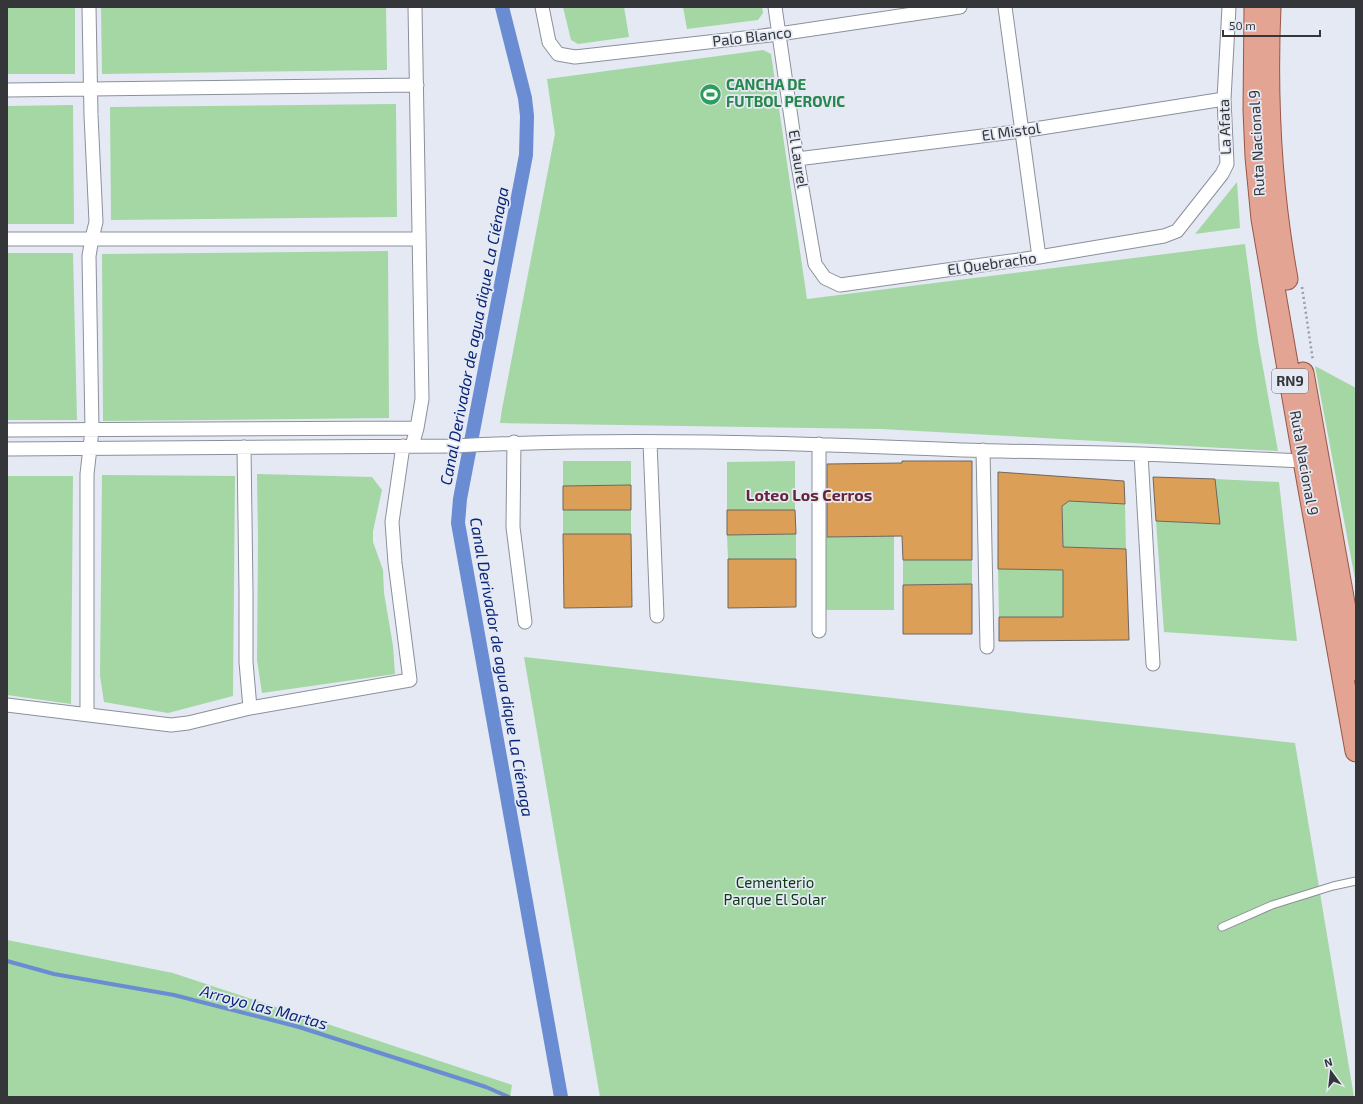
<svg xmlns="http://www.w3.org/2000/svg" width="1363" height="1104" viewBox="0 0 1363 1104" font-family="'Exo 2',sans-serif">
<rect width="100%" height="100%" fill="#e4e9f4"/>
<path fill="#a4d7a4" d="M7 7H75V74H7Z
M101 7H386L387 70 102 74Z
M563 7H624L629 37 578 44 571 40Z
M683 7H762L763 13 758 20 687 29Z
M763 50 771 54 807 299 1245 244 1258 340 1278 451 881 429 500 423 502 409 555 134 547 79Z
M396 104 397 217 111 220 110 107Z
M73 105 74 224H7V106Z
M1237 182 1240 228 1195 234Z
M388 251 389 418 103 421 102 254Z
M7 253H73L77 420H7Z
M1315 366 1356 388V584Z
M563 461H631V485L563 486Z
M795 461V510H727V462Z
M257 474 372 477 382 490 373 531V542L383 570 384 593 393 646 395 674 262 693 257 660 258 540Z
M102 475 235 476 233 696 168 713 104 702 100 676Z
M7 476H73L71 704 7 695Z
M1215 479 1279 482 1297 641 1164 632 1156 521 1219 524Z
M1062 500 1125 504 1126 549 1063 547Z
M563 510H631V534L563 535Z
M796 534V559H728L727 535Z
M894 536V610H826V537Z
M903 560H972V584L903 585Z
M998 569 1063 570V617H999Z
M524 657 1295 743 1354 1097H600Z
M7 940 173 973 512 1085 510 1097H7Z"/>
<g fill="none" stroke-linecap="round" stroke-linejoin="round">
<path stroke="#6a8cd3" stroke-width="4" d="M7 961 54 974 174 995 299 1027 486 1087 509 1097"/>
<path stroke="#6a8cd3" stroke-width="14" d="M502 7 525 98 527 116 526 155 460 499 458 523 561 1097"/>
</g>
<path fill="#dc9f57" stroke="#6f675f" d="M902 461H972V560H903L902 536 827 537V464L902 463Z
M998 472 1124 481 1125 504 1069 501 1062 506 1063 547 1126 549 1129 640 999 641V617H1063V570L998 569Z
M1153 477 1215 479 1220 524 1156 521Z
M631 485V510H563V486Z
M727 510H795L796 534 727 535Z
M563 534H631L632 607 564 608Z
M728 559H796V607L728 608Z
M972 584V634H903V585Z"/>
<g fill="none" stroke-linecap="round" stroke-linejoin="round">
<defs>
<path id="lane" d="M1222 927 1272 905 1333 886 1356 881"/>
<path id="street" d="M415 7 422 399 417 428
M542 7 549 42 558 54 575 57 779 34 960 7
M775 7 797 159 815 264 825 278 840 285 1039 257 1164 236 1177 231 1222 174 1227 164 1224 99 1229 7
M1005 7 1039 257
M7 90 417 85
M797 159 1022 131 1224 99
M7 239H419
M7 430 417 428 412 446
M514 442 513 527 525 622
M650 442 657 616
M819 444V631
M244 447 246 592V662L250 708
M7 449 455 446C623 437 793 443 962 450 1022 452 1082 452 1142 454 1196 456 1250 459 1304 461
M983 450 987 647
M1141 454 1153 664
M7 705 171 725 188 723 250 708 410 680 395 563 392 522 403 446
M87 714V474L92 430 89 256 92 238 96 222 91 115 89 7"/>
<path id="primary" d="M1255 7 1254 110 1256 157 1262 219 1304 461 1356 751
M1270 7C1266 97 1271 191 1287 279
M1303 373 1356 670"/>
</defs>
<use href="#lane" stroke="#8b909a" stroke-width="9"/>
<use href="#street" stroke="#8b909a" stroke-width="15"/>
<use href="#primary" stroke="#9a5646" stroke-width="23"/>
<path stroke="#9a9da5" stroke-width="2.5" stroke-dasharray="2 3" stroke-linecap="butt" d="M1302 287 1313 361"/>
<use href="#lane" stroke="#fff" stroke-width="7"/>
<use href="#street" stroke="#fff" stroke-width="13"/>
<use href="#primary" stroke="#e3a494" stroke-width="21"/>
</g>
<defs>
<symbol id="stadium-disc" viewBox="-11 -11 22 22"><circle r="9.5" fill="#2e9e5b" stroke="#e4e9f4"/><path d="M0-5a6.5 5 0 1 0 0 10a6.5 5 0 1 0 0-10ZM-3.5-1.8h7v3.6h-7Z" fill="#fff"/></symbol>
</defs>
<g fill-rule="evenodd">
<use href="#stadium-disc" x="698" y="82" width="25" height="25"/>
</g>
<g text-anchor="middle" stroke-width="3.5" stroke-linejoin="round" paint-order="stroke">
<rect fill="#e4e9f4" stroke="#696c72" stroke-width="1" x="1272" y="369" width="36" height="24" rx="3"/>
<g font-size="14" font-weight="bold" fill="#34363a">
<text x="1290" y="386">RN9</text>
</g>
<g font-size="15" fill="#34363a" stroke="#e4e9f4">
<text transform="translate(752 37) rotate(-7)" y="5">Palo Blanco</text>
<text transform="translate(1225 127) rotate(-92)" y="5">La Afata</text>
<text transform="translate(1011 132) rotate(-8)" y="5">El Mistol</text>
<text transform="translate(1257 143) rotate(-93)" y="5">Ruta Nacional 9</text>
<text transform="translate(798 159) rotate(81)" y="5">El Laurel</text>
<text transform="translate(992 264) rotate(-8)" y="5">El Quebracho</text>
<text transform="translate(1304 463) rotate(80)" y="5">Ruta Nacional 9</text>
</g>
<g font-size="15" font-weight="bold" fill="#27864d" stroke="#e4e9f4" text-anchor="start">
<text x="726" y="90">CANCHA DE<tspan x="726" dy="17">FUTBOL PEROVIC</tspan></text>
</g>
<g font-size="15" fill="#0a3a10" stroke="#e4e9f4">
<text x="775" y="888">Cementerio<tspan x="775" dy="17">Parque El Solar</tspan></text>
</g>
<g font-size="16" font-style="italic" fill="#092578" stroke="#e4e9f4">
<text transform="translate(474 336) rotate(-79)" y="6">Canal Derivador de agua dique La Ciénaga</text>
<text transform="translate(502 667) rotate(80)" y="6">Canal Derivador de agua dique La Ciénaga</text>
<text transform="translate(264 1007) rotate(15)" y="6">Arroyo las Martas</text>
</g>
<g font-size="16" font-weight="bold" fill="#672337" stroke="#e4e9f4">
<text x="809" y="501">Loteo Los Cerros</text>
</g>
</g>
<rect width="1363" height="1104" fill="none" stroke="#34363a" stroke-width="16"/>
<g transform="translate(1331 1072) rotate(345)" stroke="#e4e9f4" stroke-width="3" paint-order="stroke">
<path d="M0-3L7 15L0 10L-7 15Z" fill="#34363a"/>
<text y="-6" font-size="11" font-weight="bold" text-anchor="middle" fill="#34363a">N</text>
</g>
<path d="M1223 30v6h97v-6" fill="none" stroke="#34363a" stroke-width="2"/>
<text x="1229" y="30" font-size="12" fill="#34363a" stroke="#e4e9f4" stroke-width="3" paint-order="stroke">50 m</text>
</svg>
